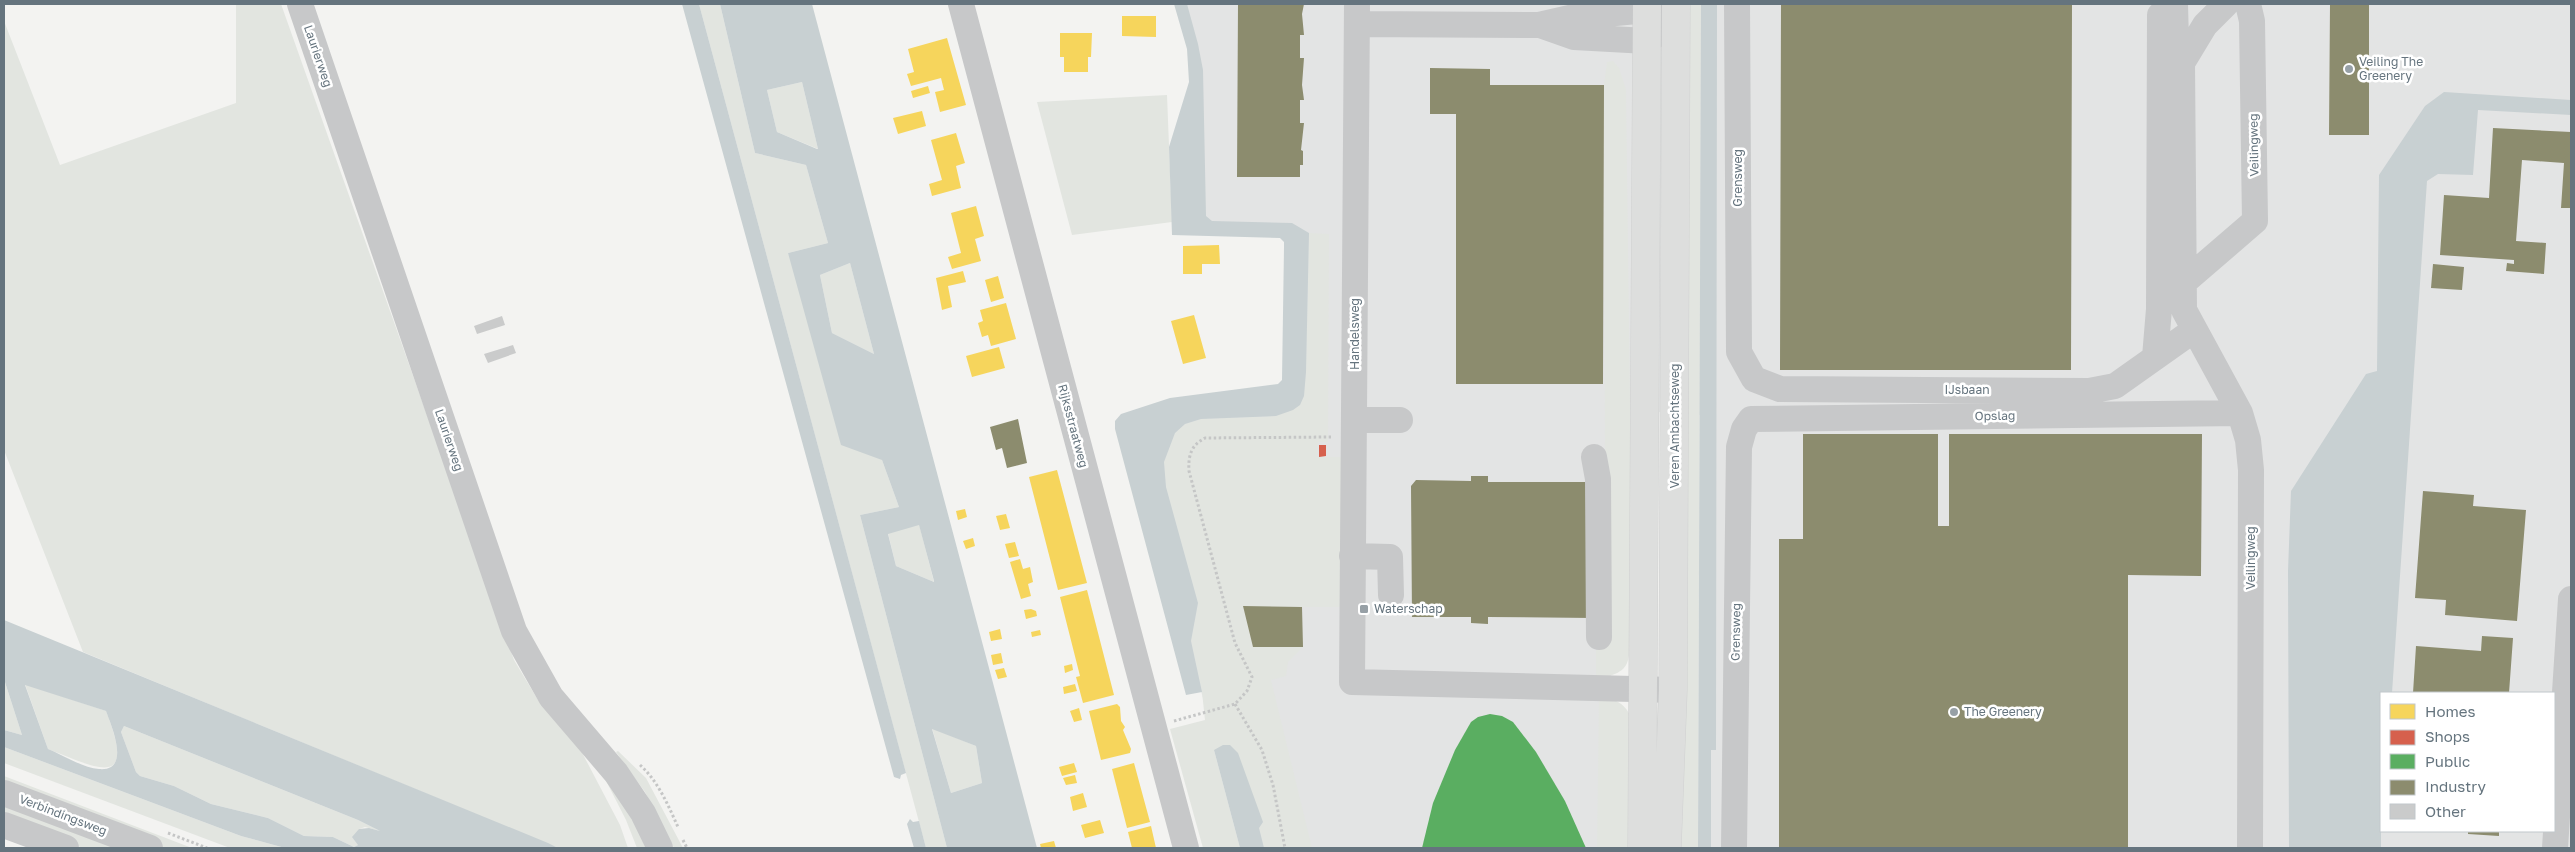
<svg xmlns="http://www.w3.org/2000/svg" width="2575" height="852" viewBox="0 0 2575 852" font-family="'Golos Text',sans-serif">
<rect width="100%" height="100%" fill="#f3f3f1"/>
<path fill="#e3e4e4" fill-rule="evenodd" d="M1180 4H2571V848H1698L1712 416 1619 409 1606 848H1246L1125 426 1287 391 1292 234 1197 225V77ZM2381 693H2554V831H2381Z"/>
<path fill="#e2e5e0" d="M236 4H281L514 660 538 700 577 743 620 825 628 848H558L83 652 4 450V21L60 165 236 103Z
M699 4H720L755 153 806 165 828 243 788 253 882 460 899 507 860 515 947 848H926Z
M1685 4H1701L1698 848H1673Z
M1613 61 1619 68 1626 89 1631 483 1629 655C1627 674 1612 675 1596 679V650L1602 649 1605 470 1604 85 1607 62Z
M802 82 818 149 777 132 767 90Z
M1167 95 1172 222 1072 235 1037 102Z
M1309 233 1329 234 1328 442H1318L1317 457H1342L1340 607H1243L1253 647H1303L1288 662 1286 676 1271 680 1312 848H1264L1259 828 1214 750 1240 848H1203L1170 729 1205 720 1202 692 1191 641 1198 603 1166 487 1164 462 1175 433 1185 424 1201 419 1276 416 1306 372Z
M850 263 874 354 832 333 820 275Z
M919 524 934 582 896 566 888 533Z
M4 679 22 735 4 730Z
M25 684 106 711C137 790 99 769 48 749Z
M1599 697C1616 699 1625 703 1632 719L1629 848H1597Z
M124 726 358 820 380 831 365 827 359 829 358 845 354 847 333 837 304 836 268 818 211 804 174 786 140 776 136 772 121 732Z
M932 728 976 746 982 783 951 793Z
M4 747 241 836 285 848H230L4 763Z
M618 751 646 778 683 848H674L645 792 616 752Z
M597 763 621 793 646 848H637L626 820Z
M4 776 192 848H165L4 787Z
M4 800 131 848H83L4 818Z"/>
<path fill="#c8d0d2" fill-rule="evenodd" d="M682 4H699L906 773 901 775 900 779 894 777Z
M720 4H812L1037 848H947L860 515 899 507 882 460 841 445 788 253 828 243 806 165 755 153ZM802 82 818 149H817L777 132 767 90ZM850 263 874 354 832 333 820 275ZM919 525 934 581V582L896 566 888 534ZM932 729 976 746 982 783 951 793Z
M1174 4H1187L1198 44 1203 70 1206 216 1212 221 1292 223 1309 233 1306 372 1304 396 1300 405 1293 410 1276 416 1201 419 1185 424 1175 433 1164 462 1166 487 1198 603 1191 641 1202 692 1186 695 1115 429V421L1121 414 1170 398 1278 384 1282 380 1284 247V242L1280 238 1172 235 1169 147 1189 82 1187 49Z
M1701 4H1717L1716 750H1711V848H1698Z
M2444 92 2571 100V115L2478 110 2473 175 2438 174 2427 181 2392 693H2381V848H2289L2288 571 2291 491 2366 374 2377 371 2379 175 2425 106Z
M4 620 548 843 558 848H285L241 836 4 747V730L22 735 4 679ZM25 685 106 711C111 725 132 772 99 769 83 768 63 755 48 749ZM124 726 358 820 380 831 369 828 359 829 352 837 358 845 354 847 333 837 304 836 268 818 211 804 174 786 140 776 136 772 121 732Z
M1223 745H1230L1238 753 1263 822 1259 828 1264 848H1240L1214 750Z
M910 819 913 822 919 821 926 848H914L907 824Z"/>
<path fill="#f6d55c" d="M1122 16H1156V37L1122 36Z
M1060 33H1092L1091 57H1088V72H1064V57H1060Z
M947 38 966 105 940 112 935 92 944 90 941 78 911 86 907 74 914 72 908 49Z
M928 86 930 93 913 98 911 91Z
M922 111 926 126 898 134 893 118Z
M956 133 965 163 956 166 961 188 932 196 929 184 942 180 931 140Z
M976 206 984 236 975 239 981 261 952 269 948 257 961 253 951 213Z
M1219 245 1220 264H1202V274H1183V246Z
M963 271 966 282 948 286 952 307 942 310 936 278Z
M998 276 1004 298 991 302 985 280Z
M1006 303 1016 339 991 346 988 335 982 337 978 323 983 321 980 310Z
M1194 315 1206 358 1183 364 1171 321Z
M999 347 1005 368 972 377 966 356Z
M1057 470 1087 583 1058 590 1029 477Z
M965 509 967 517 958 520 956 511Z
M1006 514 1010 528 1000 530 996 516Z
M973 538 975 546 966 549 963 541Z
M1015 542 1019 556 1009 558 1005 544Z
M1020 559 1023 569 1030 567 1033 582 1028 584 1031 596 1021 599 1010 562Z
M1087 590 1114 695 1083 703 1076 677 1080 676 1060 597Z
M1031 609 1036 611 1037 616 1026 619 1024 610Z
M1000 629 1002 639 991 641 989 632Z
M1040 630 1041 635 1032 637 1031 632Z
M1001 653 1003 663 993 665 991 655Z
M1072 664 1073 670 1065 673 1064 666Z
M1004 668 1007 677 998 679 995 670Z
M1075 684 1077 691 1064 694 1063 687Z
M1117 704 1120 707 1121 721 1125 727 1123 730 1131 749 1130 753 1101 760 1089 711Z
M1079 708 1082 720 1074 722 1070 711Z
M1074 763 1077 772 1062 776 1059 767Z
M1134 763 1150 822 1127 828 1112 769Z
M1075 775 1077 783 1066 785 1063 778Z
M1083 793 1087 807 1073 811 1070 797Z
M1100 820 1104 833 1085 838 1081 825Z
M1151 826 1156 848H1132L1128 832Z
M1054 841 1056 848H1041L1040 844Z"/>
<path fill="#d6604d" d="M1319 445H1326V456L1319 457Z"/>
<path fill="#5aae61" d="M1490 714 1502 716 1513 722 1536 752 1565 801 1586 848H1422L1433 803 1455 750 1471 722 1478 717Z"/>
<path fill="#8c8c6e" d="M1238 4H1304L1302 14 1304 35H1300V58H1304L1302 85 1304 100H1300V123H1304L1301 150 1303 151V165H1300V177H1237Z
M1781 4H2072L2071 370H1780Z
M2330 4H2369V135H2329Z
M1430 68 1490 69V85H1604L1603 384H1456V114H1430Z
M2493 128 2571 132V208H2561L2564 163 2522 160 2516 241 2546 243 2544 274 2506 271 2507 263 2514 264V260L2440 255 2444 195 2489 198Z
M2433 264 2464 267 2462 290 2431 288Z
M1018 419 1027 463 1007 468 1002 448 996 450 990 427Z
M1803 434H1938V526H1949V434H2202L2201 576 2128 575V848H1779V539H1803Z
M1471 476H1488V482H1593V618L1488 617V624L1471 623V617H1412L1411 486 1416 480 1471 481Z
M2423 491 2474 495 2473 506 2526 510 2517 621 2445 615 2446 600 2415 598Z
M1243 606 1302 607 1303 647H1253Z
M2482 636 2513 638 2509 693H2413L2416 646 2481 651Z
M2468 831H2499V836L2468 834Z"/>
<path fill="#cacbcb" d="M502 316 505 325 477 334 474 326Z
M513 345 516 353 488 363 484 354Z"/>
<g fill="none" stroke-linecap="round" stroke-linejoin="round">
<defs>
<path id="major" d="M1642 848 1647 4
M1667 848 1673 690 1676 4"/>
</defs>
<use href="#major" stroke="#d0d1d1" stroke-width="29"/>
<path stroke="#c5c6c6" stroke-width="3" stroke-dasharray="2.5 2.5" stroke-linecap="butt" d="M1235 704 1262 750 1273 785 1285 848
M1174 721 1235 704 1247 691 1252 677 1235 643 1189 471C1188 456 1191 445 1205 438L1331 437
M640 765C658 781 668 805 678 827
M168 833 207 848
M683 840 687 848"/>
<path stroke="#c7c8c9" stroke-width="26" d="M300 4 514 631 551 697 616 773 643 813 660 848
M961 4 1186 848
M1357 4 1352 682 1673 690
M1737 4 1739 352 1754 379 1780 389 2089 391 2115 386 2194 330
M2175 4 2176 41 2182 63 2184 310 2240 413 2248 440 2251 470 2250 848
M1357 24 1539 25 1574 17 1647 10 1676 22
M1540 25 1574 37 1647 41 1665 29
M2182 63 2205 25 2226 4
M2182 284 2255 221 2252 21 2248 4
M2155 357 2159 309 2160 15
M1354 420H1400
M1594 457 1598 479 1599 637
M1352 556 1390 557 1391 595
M4 793 150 848
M4 825 66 848
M1734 848 1739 447 1744 429 1751 419 2240 413
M2555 848 2571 599"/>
<use href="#major" stroke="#dddedd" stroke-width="28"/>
</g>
<g fill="#97a0a6" stroke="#fff" stroke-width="2">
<circle cx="2349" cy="69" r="5"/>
<rect x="1359" y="604" width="10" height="10" rx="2.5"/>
<circle cx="1954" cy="712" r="5"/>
</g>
<g text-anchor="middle" stroke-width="5" stroke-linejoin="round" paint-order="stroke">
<g font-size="12" fill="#65747e" stroke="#fff">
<text transform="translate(318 56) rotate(71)" y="4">Laurierweg</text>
<text transform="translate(2254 145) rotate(-91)" y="4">Veilingweg</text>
<text transform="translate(1738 178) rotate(-90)" y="4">Grensweg</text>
<text transform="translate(1355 334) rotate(-90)" y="4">Handelsweg</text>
<text x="1967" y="394">IJsbaan</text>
<text transform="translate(1995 416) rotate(-1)" y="4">Opslag</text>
<text transform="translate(1073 426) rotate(75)" y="4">Rijksstraatweg</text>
<text transform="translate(1675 426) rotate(-90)" y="4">Veren Ambachtseweg</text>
<text transform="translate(449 440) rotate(71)" y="4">Laurierweg</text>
<text transform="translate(2251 558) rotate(-90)" y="4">Veilingweg</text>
<text transform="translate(1736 632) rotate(-89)" y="4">Grensweg</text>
<text transform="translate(63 815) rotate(21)" y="4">Verbindingsweg</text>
</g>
<g font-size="12" fill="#65747e" stroke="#fff" text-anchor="start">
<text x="2359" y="66">Veiling The<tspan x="2359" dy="14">Greenery</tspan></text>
<text x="1374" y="613">Waterschap</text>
<text x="1964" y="716">The Greenery</text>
</g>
</g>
<rect width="2575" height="852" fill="none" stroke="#65747e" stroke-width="10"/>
<rect x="2380" y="692" width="175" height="140" fill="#ffffff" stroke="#c1c7cb"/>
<rect x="2390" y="704" width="25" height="15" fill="#f6d55c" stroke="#c1c7cb"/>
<text x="2425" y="717" font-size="15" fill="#65747e">Homes</text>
<rect x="2390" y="730" width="25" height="15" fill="#d6604d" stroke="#c1c7cb"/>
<text x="2425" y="742" font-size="15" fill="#65747e">Shops</text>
<rect x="2390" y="754" width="25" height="15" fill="#5aae61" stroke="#c1c7cb"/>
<text x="2425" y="767" font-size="15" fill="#65747e">Public</text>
<rect x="2390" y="780" width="25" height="15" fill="#8c8c6e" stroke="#c1c7cb"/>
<text x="2425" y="792" font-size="15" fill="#65747e">Industry</text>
<rect x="2390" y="804" width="25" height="15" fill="#cacbcb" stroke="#c1c7cb"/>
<text x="2425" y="817" font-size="15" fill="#65747e">Other</text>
</svg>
